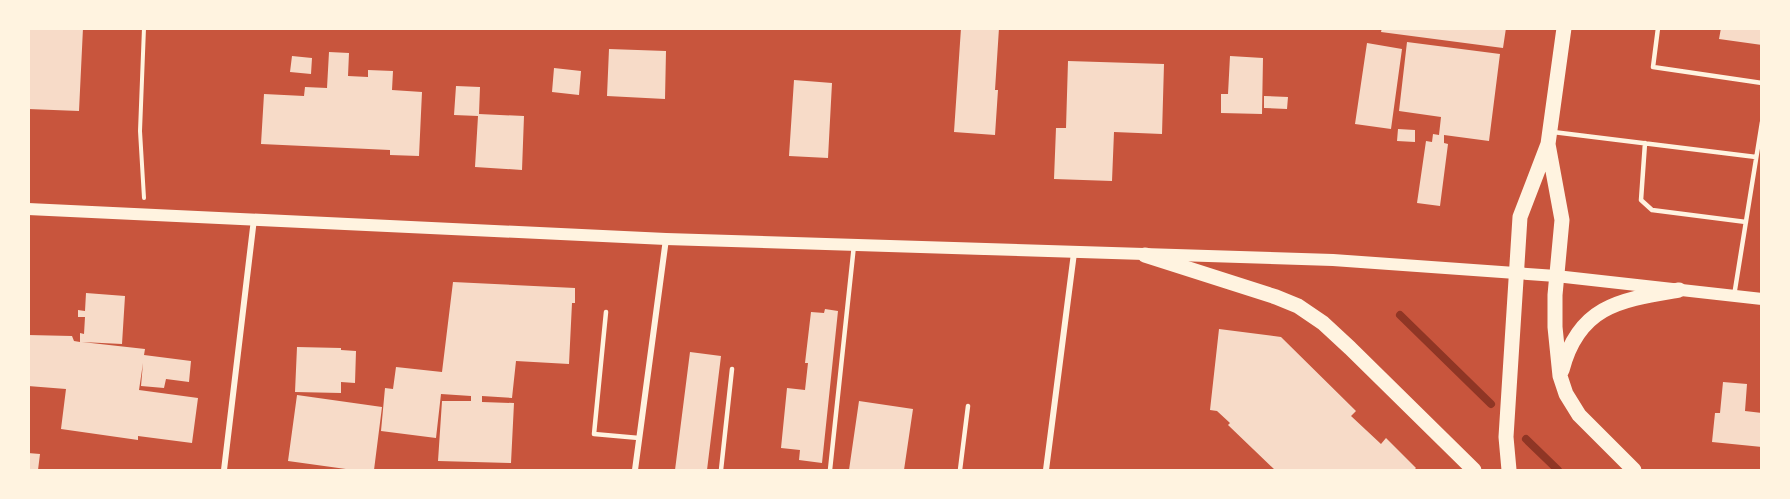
<svg xmlns="http://www.w3.org/2000/svg" width="1790" height="499" viewBox="0 0 1790 499" font-family="Raleway,sans-serif">
<rect width="100%" height="100%" fill="#c8553d"/>
<g fill="none" stroke-linecap="round" stroke-linejoin="round">
<path stroke="#8f3625" stroke-width="8" d="M1400 315 1491 404
M1526 439 1558 470"/>
</g>
<path fill="#f7dbc8" d="M28 28H83L79 111 28 109Z
M961 28H999L995 90H998L995 135 954 132Z
M1382 28H1506L1503 48 1381 32Z
M1721 28H1762V45L1719 39Z
M1407 42 1500 54 1489 141 1444 135V143L1448 144 1440 206 1417 203 1426 141 1432 142 1433 134 1439 135 1441 117 1399 111Z
M1367 43 1402 49 1391 129 1355 124Z
M609 49 666 51 665 99 607 96Z
M329 52 349 53 348 76 368 77V70L393 71 392 90 422 92 419 156 390 155V150L261 144 264 94 304 96 305 87 327 88Z
M292 56 312 58 311 74 290 72Z
M1230 56 1263 58 1262 114 1221 113V94H1228Z
M1068 61 1164 64 1162 134 1114 132 1112 181 1054 179 1056 128H1066Z
M554 68 581 71 579 95 552 92Z
M794 80 832 83 828 158 789 156Z
M456 86 480 87 479 114 524 116 522 170 475 167 478 116 454 115Z
M1264 96 1288 97 1287 109 1264 108Z
M1398 129 1415 130V142L1397 141Z
M453 282 575 288V303H572L569 364 516 361 512 398 482 396V402L514 403 511 463 438 461 442 401H471V396L441 394 436 438 381 431 385 388 393 389 396 367 442 372Z
M86 293 125 296 122 344 82 342 145 349 144 355 191 361 189 382 166 379 164 388 141 386 143 363 139 390 198 398 192 443 138 436V440L61 429 66 389 28 386V335L72 336 74 341 80 342V333L84 334 85 317H78V310L85 311Z
M825 309 838 311 822 463 799 460 800 450 781 448 787 388 805 390 808 363H805L811 312 824 313Z
M1219 329 1281 337 1356 411 1351 416 1381 444 1386 438 1416 468 1414 470H1275L1228 425 1230 423 1217 411 1210 410Z
M297 347 341 348V350L356 351 355 383 341 382V393L295 392Z
M690 352 721 356 707 470H675Z
M1723 382 1747 384 1745 411 1762 413V447L1712 442 1715 413H1720Z
M297 395 382 407 374 470H353L288 461Z
M859 401 913 409 904 470H849Z
M28 453 40 454 38 470H28Z"/>
<g fill="none" stroke-linecap="round" stroke-linejoin="round">
<path stroke="#fff3e0" stroke-width="4" d="M144 28 140 131 144 198"/>
<path stroke="#fff3e0" stroke-width="4.5" d="M1658 28 1653 67 1762 83
M1553 132 1756 157
M1645 143 1641 200 1652 210 1746 222
M1734 296 1762 122
M606 312 594 434 639 438
M721 470 732 369
M830 470 854 245
M960 470 968 406"/>
<path stroke="#fff3e0" stroke-width="6" d="M224 470 254 219
M635 470 666 239
M1046 470 1074 253"/>
<path stroke="#fff3e0" stroke-width="12" d="M28 209 666 239 1333 260 1556 276 1762 299"/>
<path stroke="#fff3e0" stroke-width="15" d="M1548 144 1562 220 1555 295V327L1560 376 1566 394 1579 415 1634 470
M1145 255 1276 297 1298 306 1323 323 1350 348 1474 470
M1562 370C1579 305 1621 300 1679 290
M1509 470 1506 437 1520 217 1548 144 1564 28"/>
</g>
<rect width="1790" height="499" fill="none" stroke="#fff3e0" stroke-width="60"/>
</svg>
